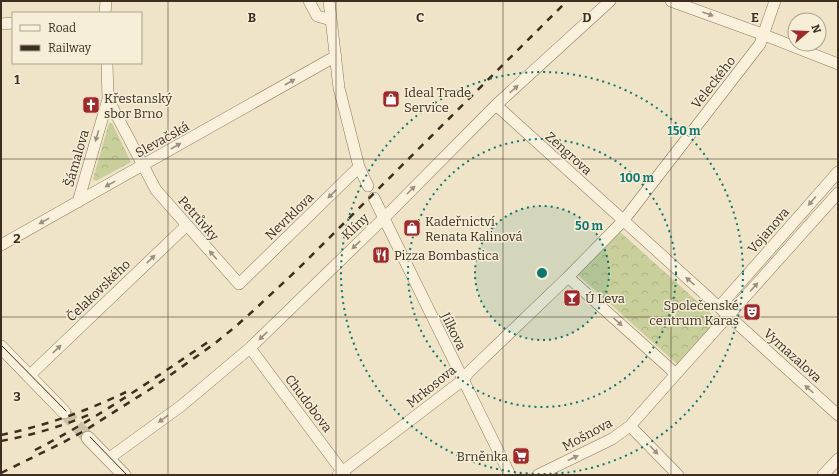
<svg xmlns="http://www.w3.org/2000/svg" width="839" height="476" viewBox="0 0 839 476" font-family="Bitter,serif">
<defs>
<pattern id="forest-crowns" width="20" height="18" patternUnits="userSpaceOnUse"><rect width="20" height="18" fill="#c9cf9b"/><path d="M2 6a3 3 0 1 1 6 0M12 15a3 3 0 1 1 6 0" fill="none" stroke="#aeb285"/></pattern>
</defs>
<rect width="100%" height="100%" fill="#f0e4c8"/>
<path fill="url(#forest-crowns)" d="M109 123H112L131 162 96 181 93 179Z
M619 231 718 320 678 365 578 275Z"/>
<g fill="none" stroke-linecap="round" stroke-linejoin="round">
<path stroke="#ccc0a6" stroke-width="13" stroke-dasharray="13 6" stroke-linecap="butt" d="M64 412 88 438"/>
<defs>
<path id="minor" d="M309 1 317 16 331 20
M329 1 339 88 359 167 368 186
M671 1 762 34 838 64
M105 13 106 1
M1 24 13 23
M108 99 156 190 239 284 359 167
M496 105 838 415
M374 198 510 475
M78 202 108 99 107 63
M1 245 336 56
M568 277 676 374 838 193
M719 307 838 172
M250 348 345 475
M29 376 187 225
M630 426 678 475
M108 459 181 406 250 348 384 218 496 105 610 1
M338 475 463 380 469 372 568 277 623 221 760 44 775 1
M538 475 612 439 630 426 676 374
M823 475 838 459"/>
<path id="tertiary" d="M1 347 64 412
M88 438 124 475"/>
</defs>
<use href="#minor" stroke="#8d765c" stroke-width="12"/>
<use href="#tertiary" stroke="#8d765c" stroke-width="14"/>
<use href="#minor" stroke="#faf1dc" stroke-width="11"/>
<use href="#tertiary" stroke="#faf1dc" stroke-width="13"/>
<path stroke="#3d2e20" stroke-width="1" d="M1 345 66 411
M90 437 127 475"/>
<path stroke="#3d2e20" stroke-width="2.5" stroke-dasharray="7 7" stroke-linecap="butt" d="M1 435C44 426 87 411 126 392
M1 441C32 435 64 426 93 413
M35 450C96 419 152 380 208 342
M1 473 62 443 84 431 152 388 214 344 235 327 253 311 298 269 567 1"/>
</g>
<defs><path id="oneway-solid" d="M-6-.8H1V-3.2L6.5 0L1 3.2V.8H-6Z"/></defs>
<g fill="#9c907e">
<use href="#oneway-solid" transform="translate(708 14) rotate(20)"/>
<use href="#oneway-solid" transform="translate(290 82) rotate(-30)"/>
<use href="#oneway-solid" transform="translate(514 89) rotate(-42)"/>
<use href="#oneway-solid" transform="translate(97 136) rotate(106)"/>
<use href="#oneway-solid" transform="translate(176 146) rotate(-30)"/>
<use href="#oneway-solid" transform="translate(110 184) rotate(151)"/>
<use href="#oneway-solid" transform="translate(411 190) rotate(-45)"/>
<use href="#oneway-solid" transform="translate(332 194) rotate(136)"/>
<use href="#oneway-solid" transform="translate(812 201) rotate(131)"/>
<use href="#oneway-solid" transform="translate(44 221) rotate(151)"/>
<use href="#oneway-solid" transform="translate(356 245) rotate(136)"/>
<use href="#oneway-solid" transform="translate(213 255) rotate(-131)"/>
<use href="#oneway-solid" transform="translate(151 259) rotate(-44)"/>
<use href="#oneway-solid" transform="translate(690 281) rotate(-138)"/>
<use href="#oneway-solid" transform="translate(754 287) rotate(-48)"/>
<use href="#oneway-solid" transform="translate(618 322) rotate(42)"/>
<use href="#oneway-solid" transform="translate(263 336) rotate(136)"/>
<use href="#oneway-solid" transform="translate(57 349) rotate(-44)"/>
<use href="#oneway-solid" transform="translate(809 389) rotate(-138)"/>
<use href="#oneway-solid" transform="translate(163 419) rotate(144)"/>
<use href="#oneway-solid" transform="translate(654 450) rotate(46)"/>
<use href="#oneway-solid" transform="translate(573 458) rotate(-26)"/>
</g>
<path fill="none" stroke="#3d2e20" stroke-width="1" stroke-opacity="0.55" d="M168 1V475M336 1V475M503 1V475M671 1V475M1 159H838M1 317H838"/>
<circle cx="542" cy="273" r="67" fill="#0f766e" fill-opacity=".12"/>
<g fill="none" stroke="#0f766e" stroke-width="2" stroke-dasharray="2 4">
<circle cx="542" cy="273" r="67"/>
<circle cx="542" cy="273" r="134"/>
<circle cx="542" cy="273" r="201"/>
</g>
<defs>
<symbol id="shop-square" viewBox="-11 -11 22 22"><rect x="-9" y="-9" width="18" height="18" rx="4" fill="#9e2a2b" stroke="#f7eed8"/><path d="M-5-2.5h2.3a2.7 3.5 0 0 1 5.4 0H5L5.5 6h-11ZM-1.5-2.5h3a1.5 2.3 0 0 0-3 0Z" fill="#fff"/></symbol>
<symbol id="church-square" viewBox="-11 -11 22 22"><rect x="-9" y="-9" width="18" height="18" rx="4" fill="#9e2a2b" stroke="#f7eed8"/><path d="M-1.2-6h2.4v3.5h3.3v2.4h-3.3V6h-2.4V-.1h-3.3v-2.4h3.3Z" fill="#fff"/></symbol>
<symbol id="restaurant-square" viewBox="-11 -11 22 22"><rect x="-9" y="-9" width="18" height="18" rx="4" fill="#9e2a2b" stroke="#f7eed8"/><path d="M-5-6h1v4h1v-4h1v4h1v-4h1v5L-1.5 .5V6h-2V.5L-5-1ZM5-6V6H3V1.5H1.5Q1.5-4 5-6Z" fill="#fff"/></symbol>
<symbol id="bar-square" viewBox="-11 -11 22 22"><rect x="-9" y="-9" width="18" height="18" rx="4" fill="#9e2a2b" stroke="#f7eed8"/><path d="M-6-5H6L.8 .8V4.5H3.5V6h-7V4.5H-.8V.8Z" fill="#fff"/></symbol>
<symbol id="theatre-square" viewBox="-11 -11 22 22"><rect x="-9" y="-9" width="18" height="18" rx="4" fill="#9e2a2b" stroke="#f7eed8"/><path d="M-5-5.5Q0-4 5-5.5V0Q5 5 0 6Q-5 5-5 0ZM-3.3-2.5H-1v1.5H-3.3ZM1-2.5H3.3v1.5H1ZM-2.8 1Q0 5.5 2.8 1Z" fill="#fff"/></symbol>
<symbol id="supermarket-square" viewBox="-11 -11 22 22"><rect x="-9" y="-9" width="18" height="18" rx="4" fill="#9e2a2b" stroke="#f7eed8"/><path d="M-6-5.5h2.5l.6 2H6L4.5 2H-2.5L-4.4-4H-6ZM-1.5 3.2a1.3 1.3 0 1 0 .1 0ZM3 3.2a1.3 1.3 0 1 0 .1 0Z" fill="#fff"/></symbol>
</defs>
<g fill-rule="evenodd">
<use href="#shop-square" x="381" y="89" width="20" height="20"/>
<use href="#church-square" x="81" y="95" width="20" height="20"/>
<use href="#shop-square" x="402" y="218" width="20" height="20"/>
<use href="#restaurant-square" x="371" y="245" width="20" height="20"/>
<use href="#bar-square" x="562" y="288" width="20" height="20"/>
<use href="#theatre-square" x="742" y="302" width="20" height="20"/>
<use href="#supermarket-square" x="511" y="446" width="20" height="20"/>
</g>
<g text-anchor="middle" stroke-width="3" stroke-linejoin="round" paint-order="stroke">
<g font-size="13" fill="#3d2e20" stroke="#f7eed8">
<text transform="translate(713 82) rotate(-52)" y="5">Veleckého</text>
<text transform="translate(162 139) rotate(-29)" y="5">Slevačská</text>
<text transform="translate(569 153) rotate(42)" y="5">Zengrova</text>
<text transform="translate(76 158) rotate(-74)" y="5">Šámalova</text>
<text transform="translate(289 216) rotate(-44)" y="5">Nevrklova</text>
<text transform="translate(199 218) rotate(49)" y="5">Petrůvky</text>
<text transform="translate(355 226) rotate(-44)" y="5">Klíny</text>
<text transform="translate(768 230) rotate(-49)" y="5">Vojanova</text>
<text transform="translate(98 290) rotate(-44)" y="5">Čelakovského</text>
<text transform="translate(454 331) rotate(64)" y="5">Jílkova</text>
<text transform="translate(793 355) rotate(42)" y="5">Vymazalova</text>
<text transform="translate(431 386) rotate(-39)" y="5">Mrkosova</text>
<text transform="translate(309 403) rotate(53)" y="5">Chudobova</text>
<text transform="translate(587 434) rotate(-28)" y="5">Mošnova</text>
</g>
<g font-size="13" fill="#3d2e20" stroke="#f7eed8" text-anchor="start">
<text x="404" y="97">Ideal Trade<tspan x="404" dy="15">Service</tspan></text>
<text x="104" y="103">Křestanský<tspan x="104" dy="15">sbor Brno</tspan></text>
<text x="425" y="226">Kadeřnictví<tspan x="425" dy="15">Renata Kalinová</tspan></text>
<text x="394" y="260">Pizza Bombastica</text>
<text x="585" y="303">Ú Leva</text>
<text x="739" y="310" text-anchor="end">Společenské<tspan x="739" dy="15">centrum Karas</tspan></text>
<text x="508" y="461" text-anchor="end">Brněnka</text>
</g>
</g>
<g font-size="13" text-anchor="middle" font-weight="bold" fill="#3d2e20" stroke="#f7eed8" stroke-width="3" stroke-linejoin="round" paint-order="stroke">
<text x="252" y="22">B</text>
<text x="420" y="22">C</text>
<text x="587" y="22">D</text>
<text x="755" y="22">E</text>
<text x="17" y="84">1</text>
<text x="17" y="243">2</text>
<text x="17" y="401">3</text>
</g>
<circle cx="542" cy="273" r="6" fill="#0f766e" stroke="#f7eed8" stroke-width="2"/>
<g font-size="12" text-anchor="middle" font-weight="bold" fill="#0f766e" stroke="#f7eed8" stroke-width="3" stroke-linejoin="round" paint-order="stroke">
<text x="684" y="135">150 m</text>
<text x="637" y="182">100 m</text>
<text x="589" y="230">50 m</text>
</g>
<rect width="839" height="476" fill="none" stroke="#3d2e20" stroke-width="4"/>
<rect x="12" y="12" width="130" height="52" fill="#f7eed8" stroke="#ada18e"/>
<rect x="20" y="25" width="20" height="6" fill="#faf1dc" stroke="#ada18e"/>
<text x="48" y="32" font-size="12" fill="#3d2e20">Road</text>
<rect x="20" y="45" width="20" height="6" fill="#3d2e20" stroke="#ada18e"/>
<text x="48" y="52" font-size="12" fill="#3d2e20">Railway</text>
<g transform="translate(807 32) rotate(71)"><circle r="19" fill="#f7eed8" stroke="#ada18e"/>
<path d="M0-3L7 15L0 10L-7 15Z" fill="#9e2a2b"/>
<text y="-6" font-size="11" font-weight="bold" text-anchor="middle" fill="#3d2e20">N</text>
</g>
</svg>
